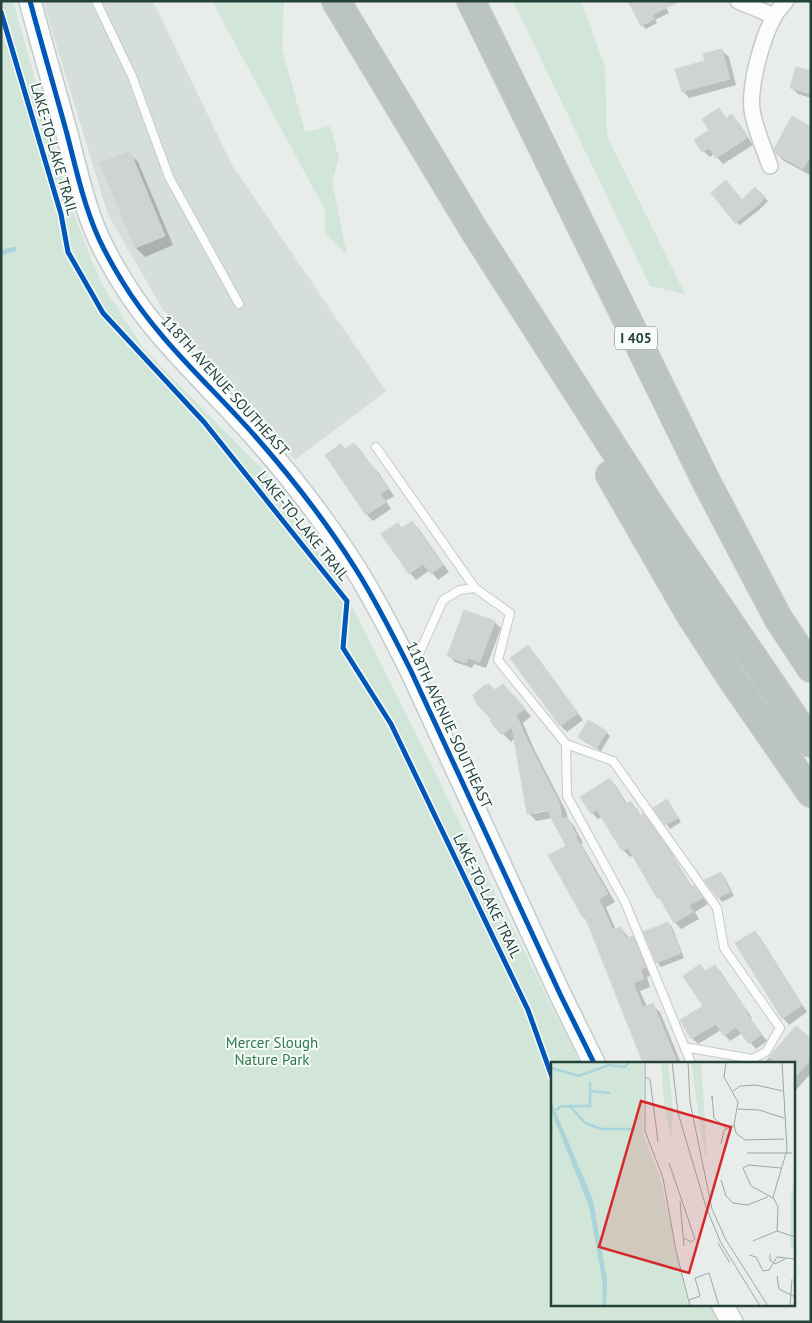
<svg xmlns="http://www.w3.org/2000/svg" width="812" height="1323" viewBox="0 0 812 1323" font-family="'PT Sans',sans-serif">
<rect width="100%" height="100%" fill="#e8edeb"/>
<path fill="#d6dedb" d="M43 1H153L232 165 386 391 295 460 163 310 108 215Z"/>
<path fill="#d1e6d8" d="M1 1H13L70 204 100 281 144 349 263 470 343 588 580 1063H552V1304H708L718 1322H1Z
M212 1H284L282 49 305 132 330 126 339 158 332 182 347 255 325 233V210Z
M513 1H581L605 67 607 136 685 294 650 286Z"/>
<path fill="#0003" fill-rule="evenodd" d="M663 1 669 13 655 20 657 23 646 29 642 25Z
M722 51 729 57 736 85 689 98 683 91 707 62Z
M811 72V98L798 94 792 88Z
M719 110 727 119 732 116 738 122 753 145 723 164 714 154 710 157 703 151Z
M811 128V173L810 175 784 161 777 154Z
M129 153 138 162 173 245 145 257 136 248 102 164Z
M755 188 768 201 760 209 740 225 736 222 742 201Z
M354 444 361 451 371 465 378 472 394 496 386 501 391 509 373 521 367 515 326 456 346 450Z
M412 522 419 529 449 572 438 580 430 570 416 580 410 573 383 535 402 529Z
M494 622 501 628 486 668 474 664 472 668 455 662 449 656Z
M528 647 534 653 583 720 567 732 561 726 512 658Z
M496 692 510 693 531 716 523 723 534 749 566 811 568 819 574 826 583 843 581 844 615 902 606 907 616 930 621 928 629 938 632 937 640 944 652 975 647 977 650 987 640 991 647 1007 652 1005 660 1012 681 1063H644L588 921 584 918 550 856 567 846 552 818 536 821 529 813 515 738 511 742 494 724ZM553 808V810L533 814V812Z
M606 732 610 736 601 751 583 741 579 737Z
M610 780 616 786 628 805 631 803 637 809 641 816 643 815 650 822 669 849 692 887H694L700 893 708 904 695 912 699 919 681 929 675 922 665 904 658 897 633 855 630 857 623 850 602 817 598 819 592 813Z
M666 801 671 805 681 822 670 829 655 808Z
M721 874 725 878 734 896 722 902 716 894Z
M668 923 672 927 684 958 661 967 657 962Z
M755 932 761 939 807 1012 789 1025 783 1018Z
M700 966 706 972 715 966 721 972 752 1018 750 1019 767 1041 756 1049 742 1033 730 1041 721 1030 698 1044 692 1038 705 1006Z
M796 1028 811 1041V1073L796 1090 793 1088V1063L765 1062Z"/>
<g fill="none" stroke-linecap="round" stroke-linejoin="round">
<path stroke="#a9d4db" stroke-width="4.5" d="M1 253 14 249"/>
</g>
<path fill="#cfd4d2" stroke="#d1d6d4" d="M628 1H680L652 15 654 19 641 26Z
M722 49 730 79 682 92 675 69 705 61 703 54Z
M796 67 811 71V94L790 88Z
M719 108 726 118 732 114 747 138 716 158 709 148 702 152 694 140 709 130 702 119Z
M792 116 811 127V155L803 169 776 154 774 149Z
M130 151 165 236 135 248 100 163Z
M726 180 742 200 755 187 765 197 757 206 735 223 711 193Z
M354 443 370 465 371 464 388 489 380 494 386 502 366 515 325 455 341 444 345 449Z
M412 521 443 565 431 574 423 564 409 574 381 534 398 523 402 528Z
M464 610 495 621 480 662 468 658 466 663 447 656Z
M528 645 578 713 560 726 510 658Z
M489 684 495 690 503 684 525 708 516 715 527 740 559 802 562 819 567 817 577 836H575L608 894 599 899 613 930 621 927 626 938 633 936 646 967 640 969 644 979 633 983 643 1007 653 1003 676 1060 668 1063H643L585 917 583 918 548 855 566 846 547 810 527 814 512 727 502 735 492 724 490 718 477 704 473 695 483 686Z
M588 720 607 731 597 748 578 737Z
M610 778 626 804 631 801 640 816 643 813 663 841 691 887 694 885 703 898 689 905 693 912 674 923 659 897 657 898 628 848 622 851 597 810 591 814 580 797Z
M667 799 678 818 665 825 653 808Z
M721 872 730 892 717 898 714 892H713L704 880Z
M668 922 681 953 656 963 643 932Z
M755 931 802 1005 782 1019 735 943Z
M700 964 705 971 715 965 747 1011 746 1013 762 1034 749 1044 736 1027 724 1036 716 1024 691 1039 680 1020 703 1006 683 976Z
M796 1026 811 1039V1060L793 1079V1063H776L769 1057Z"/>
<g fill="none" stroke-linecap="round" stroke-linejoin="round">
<defs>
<path id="lane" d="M96 1 132 76 169 177 239 304
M376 447 475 588 510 613 498 660 566 744 613 761 717 908 724 948 780 1028 766 1052 752 1059 685 1047
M413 667 443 600 460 590 475 588
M566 744 567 796 625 902 691 1063"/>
<path id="street" d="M738 1 774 16
M770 166C764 148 755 129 752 110 749 86 762 38 774 17 777 11 782 6 786 1"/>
<path id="secondary" d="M30 1C42 46 55 90 67 134 76 169 84 206 99 239 106 254 114 268 122 281 157 339 210 385 255 436 292 478 327 523 357 571 377 603 394 637 411 671L560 994 594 1063
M722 1304 732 1322"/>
<path id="highway" d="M336 1 474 230 655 513 811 743
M471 1 708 485 778 618 811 668
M610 475 690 614 734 682 811 793"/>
</defs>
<use href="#lane" stroke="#c5cac8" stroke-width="10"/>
<use href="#street" stroke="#c5cac8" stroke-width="18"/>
<use href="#secondary" stroke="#c3cbc8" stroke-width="24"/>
<use href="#highway" stroke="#c3ccc9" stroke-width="30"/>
<use href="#lane" stroke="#fcfcfc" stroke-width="8"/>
<use href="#street" stroke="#fcfcfc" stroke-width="15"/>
<use href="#secondary" stroke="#fcfcfc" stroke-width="21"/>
<use href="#highway" stroke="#bcc4c2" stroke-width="28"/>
<defs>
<path id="cycleway" d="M30 1C42 46 55 90 67 134 76 169 84 206 99 239 106 254 114 268 122 281 157 339 210 385 255 436 292 478 327 523 357 571 377 603 394 637 411 671L560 994 594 1063
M1 12 61 214 68 252 103 313 204 422 347 601 343 648 391 724 528 1010 552 1077"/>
</defs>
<use href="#cycleway" stroke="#f7fbf9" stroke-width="8"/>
<use href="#cycleway" stroke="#0057b8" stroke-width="5"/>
</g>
<g text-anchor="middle" stroke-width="4" stroke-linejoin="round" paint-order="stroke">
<rect fill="#f7fbf9" stroke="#637a73" stroke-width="1" x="615" y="326.5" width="42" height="23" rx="4"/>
<g font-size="14" font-weight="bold" fill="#24423a">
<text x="636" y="343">I 405</text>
</g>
<g font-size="15" fill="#24423a" stroke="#f7fbf9">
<text transform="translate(54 149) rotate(74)" y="5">LAKE-TO-LAKE TRAIL</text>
<text transform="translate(225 386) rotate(48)" y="5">118TH AVENUE SOUTHEAST</text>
<text transform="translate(303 526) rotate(51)" y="5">LAKE-TO-LAKE TRAIL</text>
<text transform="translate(449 725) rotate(65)" y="5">118TH AVENUE SOUTHEAST</text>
<text transform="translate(487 896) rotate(64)" y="5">LAKE-TO-LAKE TRAIL</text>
</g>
<g font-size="15" fill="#2d7a4b" stroke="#f7fbf9">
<text x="272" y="1048">Mercer Slough<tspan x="272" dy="17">Nature Park</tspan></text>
</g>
</g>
<g transform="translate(551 1062)">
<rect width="244" height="244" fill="#e8edeb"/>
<path d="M0 0H92V73L109 115 138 244H3L0 237ZM110 0H117L122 47 120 78 113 43ZM140 0H150L156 93 153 91ZM244 100V187H239V147Z" fill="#d1e6d8"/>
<path d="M0 39 42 138 56 218 55 244H52L51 216 38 144 0 49Z" fill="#a9d4db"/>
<path fill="none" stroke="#a9d4db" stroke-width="2.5" d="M0 6 28 14 58 3 74 5 78 0M39 29 59 31M18 44H39V20M5 48 11 44 20 45 34 61 50 67H84"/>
<path fill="none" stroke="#9aa9a4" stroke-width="1" d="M94 0V69L112 116 125 189 139 244M121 0 127 51 155 145 169 179 209 244M137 0 139 40 161 147 175 178 217 244M175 0 173 15 187 40 183 63 185 71 194 78 233 77M231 0 236 88 222 135 227 145 226 169 244 175M94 15 99 17 107 80M182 29 189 24 205 23 232 29M161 38V34L163 56 175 66M187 47 208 48 233 56M170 82 173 68 183 63M196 91H241M118 101 144 177 140 180 133 176M170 118 175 134 182 141 196 143 217 135M222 136 200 124 192 106 198 103 230 106M129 139 133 184M202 179 226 169M167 181 179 201M219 192V198L224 202 234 197M198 193 205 195 212 209 218 208 226 195 244 197M226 214 228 227 244 235 243 244M138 238 149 234 144 216 158 211 168 244M239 244 241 217"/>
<path fill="#d62828" fill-opacity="0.15" stroke="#d62828" stroke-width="2.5" d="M90 39 180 65 138 211 48 185Z"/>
<rect width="244" height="244" fill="none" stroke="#24423a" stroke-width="2.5"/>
</g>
<rect width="812" height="1323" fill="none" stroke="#24423a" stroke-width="5"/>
</svg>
